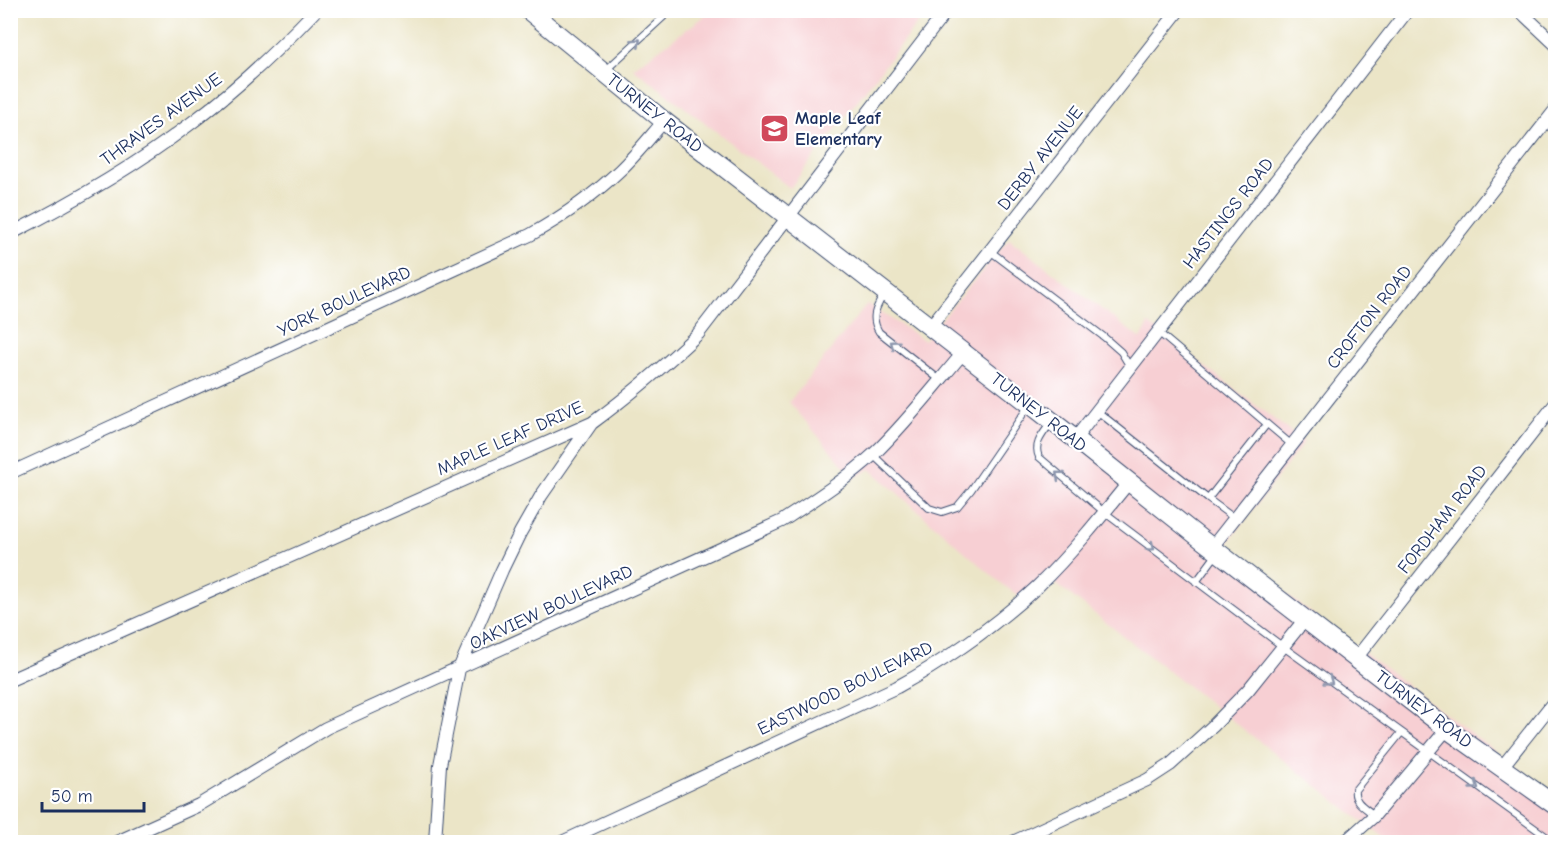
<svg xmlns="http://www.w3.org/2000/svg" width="1566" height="853" viewBox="0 0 1566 853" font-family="'Comic Neue',sans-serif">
<rect width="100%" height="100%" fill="#fff"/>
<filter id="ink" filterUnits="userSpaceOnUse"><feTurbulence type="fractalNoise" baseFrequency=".0167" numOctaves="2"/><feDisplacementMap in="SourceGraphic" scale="12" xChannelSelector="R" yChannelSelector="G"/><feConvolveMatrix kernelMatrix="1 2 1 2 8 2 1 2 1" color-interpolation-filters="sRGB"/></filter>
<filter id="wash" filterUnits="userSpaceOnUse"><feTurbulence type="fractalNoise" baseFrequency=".008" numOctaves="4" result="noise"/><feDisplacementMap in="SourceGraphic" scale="24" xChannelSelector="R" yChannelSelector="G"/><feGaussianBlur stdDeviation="1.35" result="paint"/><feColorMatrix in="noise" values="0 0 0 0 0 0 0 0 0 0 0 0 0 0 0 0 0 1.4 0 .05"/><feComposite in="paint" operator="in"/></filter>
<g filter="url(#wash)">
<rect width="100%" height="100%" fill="#ebe5c7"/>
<path fill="#f7cfd3" d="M912 10 922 17 790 188 633 68 712 11Z
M1009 239 1141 339 1149 324 1304 442 1224 548 1555 796V842H1389L1055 583 1031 604 1003 585 870 469 854 478 789 402 867 304 924 340Z"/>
</g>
<g filter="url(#ink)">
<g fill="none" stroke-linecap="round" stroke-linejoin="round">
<defs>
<path id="lane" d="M606 70 671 10
M990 251 1104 337 1121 352 1130 367
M884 294C876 308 870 317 879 332L940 380
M1158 332 1292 445
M1097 411 1208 499 1267 424
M1050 424C1043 434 1033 444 1039 457L1104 512 1282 646 1554 842
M873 455 929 508 942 512 957 507 971 490 1028 407
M1208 499 1234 518
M1196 582 1216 555
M1374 815C1366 808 1353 802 1355 790L1401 733"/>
<path id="street" d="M1519 10 1556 45
M10 234C73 202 134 167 190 124 236 90 277 51 316 10
M930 327 1179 10
M1075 439 1408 10
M10 473 530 235C562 217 593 196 620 170 636 155 650 137 664 121
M1212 547 1556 109
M1357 657 1556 403
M10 680 592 423C629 396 664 366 698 334L947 10
M1502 767 1556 699
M117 842 199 805 326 728 782 521C814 500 847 479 875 453 907 422 934 387 963 353
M435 842 440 765 459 669 502 570 520 533 541 496 591 424
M562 842 897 687C948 659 995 626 1038 586 1071 554 1100 518 1129 482
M1013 842 1147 780 1170 765 1213 726 1248 690 1305 619
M1345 842 1374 816 1447 729"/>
<path id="secondary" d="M528 10 664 121 1075 439 1201 539 1447 729 1556 806"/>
</defs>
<use href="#lane" stroke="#3a4a6e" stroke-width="8"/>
<use href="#street" stroke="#3a4a6e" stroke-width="14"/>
<use href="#secondary" stroke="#3a4a6e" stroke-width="20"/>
<use href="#lane" stroke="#fff" stroke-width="6"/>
<use href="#street" stroke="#fff" stroke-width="12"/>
<use href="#secondary" stroke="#fff" stroke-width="18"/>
</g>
<defs><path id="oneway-chevron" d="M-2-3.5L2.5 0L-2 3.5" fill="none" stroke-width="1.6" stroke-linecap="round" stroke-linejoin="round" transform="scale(1.5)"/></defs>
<g stroke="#8d97ae">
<use href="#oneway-chevron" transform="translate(637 42) rotate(-43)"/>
<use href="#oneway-chevron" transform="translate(894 344) rotate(-143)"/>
<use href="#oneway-chevron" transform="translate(1059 475) rotate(-140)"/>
<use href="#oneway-chevron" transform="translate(1151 547) rotate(37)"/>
<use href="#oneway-chevron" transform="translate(1329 681) rotate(36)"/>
<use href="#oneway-chevron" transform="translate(1475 786) rotate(36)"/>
</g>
</g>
<defs>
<symbol id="school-square" viewBox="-11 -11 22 22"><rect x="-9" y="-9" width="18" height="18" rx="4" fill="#d1495b" stroke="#fff"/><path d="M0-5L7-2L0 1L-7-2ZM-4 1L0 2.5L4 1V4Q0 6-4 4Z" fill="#fff"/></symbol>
</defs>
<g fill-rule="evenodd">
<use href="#school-square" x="758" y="112" width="33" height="33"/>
</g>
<g text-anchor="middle" stroke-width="4.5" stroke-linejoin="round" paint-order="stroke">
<g font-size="18" fill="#1b2f5e" stroke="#fff">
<text transform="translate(655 113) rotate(38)" y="6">TURNEY ROAD</text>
<text transform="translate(161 119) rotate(-36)" y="6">THRAVES AVENUE</text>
<text transform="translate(1040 158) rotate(-52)" y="6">DERBY AVENUE</text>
<text transform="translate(1228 213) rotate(-52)" y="6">HASTINGS ROAD</text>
<text transform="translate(344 301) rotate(-25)" y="6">YORK BOULEVARD</text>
<text transform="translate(1369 317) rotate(-52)" y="6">CROFTON ROAD</text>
<text transform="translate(1039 412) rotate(38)" y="6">TURNEY ROAD</text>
<text transform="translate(510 438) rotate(-24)" y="6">MAPLE LEAF DRIVE</text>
<text transform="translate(1442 519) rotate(-52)" y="6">FORDHAM ROAD</text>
<text transform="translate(551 607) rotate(-25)" y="6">OAKVIEW BOULEVARD</text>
<text transform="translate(845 688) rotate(-26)" y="6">EASTWOOD BOULEVARD</text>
<text transform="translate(1424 709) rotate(37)" y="6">TURNEY ROAD</text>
</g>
<g font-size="18" font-weight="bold" fill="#1b2f5e" stroke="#fff" text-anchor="start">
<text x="795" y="124">Maple Leaf<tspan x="795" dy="21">Elementary</tspan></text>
</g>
</g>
<rect width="1566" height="853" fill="none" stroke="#fff" stroke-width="36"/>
<path d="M42 802v9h102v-9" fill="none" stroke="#1b2f5e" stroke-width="3"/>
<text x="51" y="802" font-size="18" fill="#1b2f5e" stroke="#ffffff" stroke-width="4.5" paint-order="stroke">50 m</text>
</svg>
